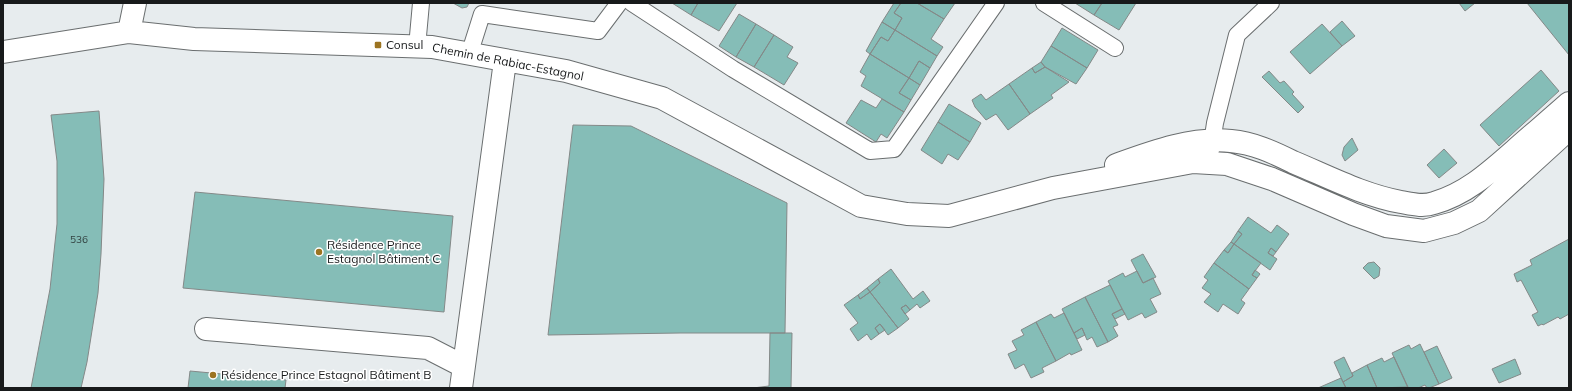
<svg xmlns="http://www.w3.org/2000/svg" width="1572" height="391" viewBox="0 0 1572 391" font-family="Mulish,sans-serif">
<rect width="100%" height="100%" fill="#e7ecee"/>
<path fill="#85bdb7" stroke="#848988" d="M453 3H469L467 7 462 8Z
M672 3H698L691 15Z
M698 3H737L719 31 691 15Z
M894 3H901L894 13 902 18 895 30 882 22Z
M901 3H917L944 19 931 39 943 47 937 56 895 30 902 18 894 13Z
M917 3H955L944 19Z
M1075 3H1102L1094 15Z
M1102 3H1136L1119 30 1094 15Z
M1459 3H1475L1465 11Z
M1527 3H1569V55Z
M739 14 756 24 736 57 719 46Z
M1342 21 1355 36 1342 46 1330 32Z
M882 22 895 30 888 41 881 37 870 54 866 51Z
M756 24 774 35 754 67 736 57Z
M1322 24 1342 46 1310 74 1290 52Z
M1062 28 1098 50 1087 68 1051 46Z
M895 30 937 56 930 68 919 61 909 78 870 54 881 37 888 41Z
M774 35 793 47 787 57 798 63 784 85 754 67Z
M1051 46 1087 68 1076 84 1045 67 1041 62Z
M870 54 909 78 899 93 911 100 904 112 861 86 866 76 860 72Z
M919 61 930 68 920 85 909 78Z
M1041 62 1045 67 1035 73 1032 68Z
M1045 67 1069 82 1051 95 1053 98 1030 114 1009 84 1032 68 1035 73Z
M1541 70 1559 91 1499 146 1480 125Z
M1269 71 1280 83 1284 81 1294 92 1292 94 1304 107 1298 113 1262 77Z
M909 78 920 85 911 100 899 93Z
M1009 84 1030 114 1008 130 996 114 986 120 975 107 972 100 981 94 986 100Z
M882 99 904 112 887 138 881 134 876 142 846 123 861 100 876 108Z
M949 104 981 123 970 142 938 122Z
M99 111 104 179 101 254 98 293 87 362 81 388H31L50 289 57 224V161L51 115Z
M938 122 970 142 958 160 948 154 942 164 921 150Z
M573 125 631 126 787 203 785 333H680L548 335Z
M1352 138 1358 150 1345 161 1342 155 1344 147Z
M1444 149 1457 163 1439 178 1427 165Z
M195 192 453 216 444 312 183 288Z
M1248 217 1271 233 1277 225 1289 234 1276 252 1271 248 1268 253 1277 259 1270 270 1234 244 1242 234 1238 231Z
M1238 231 1242 234 1234 244 1231 242Z
M1569 239V314L1560 319 1558 317 1543 325 1542 324 1538 326 1532 315 1538 312 1521 280 1517 282 1514 274 1532 265 1530 260Z
M1231 242 1234 244 1228 253 1224 250Z
M1234 244 1261 263 1252 275 1257 278 1249 289 1214 263 1224 250 1228 253Z
M1271 248 1276 252 1273 256 1268 253Z
M1143 254 1156 277 1143 283 1131 260Z
M1374 262 1380 268 1379 276 1374 279 1363 268 1368 263Z
M1214 263 1249 289 1241 300 1245 303 1238 314 1223 304 1218 312 1204 302 1211 294 1202 288 1208 280 1204 277Z
M891 269 913 299 923 291 930 301 920 308 917 304 910 310 906 305 901 308 909 319 898 328 870 292 880 283 878 279Z
M1255 270 1260 274 1257 278 1252 275Z
M1137 271 1143 283 1153 278 1161 294 1150 299 1157 312 1145 318 1142 313 1128 320 1108 281 1123 273 1125 277Z
M878 279 880 283 870 292 867 288Z
M1110 285 1122 309 1112 314 1118 325 1113 327 1118 336 1108 342 1085 297Z
M867 288 870 292 860 299 858 295Z
M870 292 898 328 888 335 880 324 875 328 879 334 871 340 867 334 858 341 850 329 858 323 844 305 858 295 860 299Z
M1085 297 1108 342 1097 347 1092 337 1087 340 1082 328 1074 333 1062 309Z
M906 305 910 310 905 314 901 308Z
M1122 309 1125 314 1115 319 1112 314Z
M1064 313 1082 350 1071 355 1070 353 1056 361 1036 322 1051 314 1054 318Z
M1036 322 1056 361 1042 368 1044 372 1031 378 1024 364 1015 369 1008 354 1017 350 1012 341 1024 335 1021 330Z
M880 324 885 330 879 334 875 328Z
M1082 328 1085 335 1077 339 1074 333Z
M770 333H792L791 388H753L769 386Z
M1420 344 1439 384 1429 388H1427L1425 385 1418 388H1408L1392 353 1409 345 1411 349Z
M1437 346 1452 378 1439 384 1424 352Z
M1344 357 1353 376 1343 382 1334 362Z
M1394 357 1408 387 1377 388 1367 365 1382 358 1384 362Z
M1515 359 1521 374 1499 383 1492 369Z
M1367 365 1377 388H1346L1343 382 1353 376 1352 373Z
M190 371 286 380 285 388H188Z
M1341 378 1346 388H1318Z"/>
<g fill="none" stroke-linecap="round" stroke-linejoin="round">
<defs>
<path id="lane" d="M632 3 733 69 870 151 894 149 996 3
M1044 3 1115 48
M417 47 421 3
M469 55 482 14 598 31 619 3
M1211 150 1215 123 1237 35 1271 3"/>
<path id="street" d="M129 32 135 3
M3 52 129 32 194 39 432 47 566 71 662 98 861 206 907 214 949 216 1053 188 1193 162 1227 164 1272 179 1353 214 1386 226 1424 231 1454 223 1479 211 1569 129
M1116 165C1152 152 1192 137 1231 141 1253 143 1273 152 1293 162 1329 177 1363 195 1401 202 1412 204 1423 207 1434 203 1466 194 1490 172 1514 151 1532 135 1551 119 1569 103
M206 329 428 348 463 366
M461 388 505 61"/>
</defs>
<use href="#lane" stroke="#6a6e6f" stroke-width="18"/>
<use href="#street" stroke="#6a6e6f" stroke-width="24"/>
<use href="#lane" stroke="#fff" stroke-width="16"/>
<use href="#street" stroke="#fff" stroke-width="22"/>
</g>
<g fill="#9c7421" stroke="#fff" stroke-width="1.5">
<rect x="374" y="41" width="8" height="8" rx="2"/>
<circle cx="319" cy="252" r="4"/>
<circle cx="213" cy="375" r="4"/>
</g>
<g text-anchor="middle" stroke-width="3" stroke-linejoin="round" paint-order="stroke">
<g font-size="10" fill="#334342">
<text x="79" y="243">536</text>
</g>
<g font-size="12" fill="#181a1b" stroke="#fff" text-anchor="start">
<text x="386" y="49">Consul</text>
<text x="327" y="249">Résidence Prince<tspan x="327" dy="14">Estagnol Bâtiment C</tspan></text>
<text x="221" y="379">Résidence Prince Estagnol Bâtiment B</text>
</g>
<g font-size="12" fill="#181a1b" stroke="#fff">
<text transform="translate(508 62) rotate(11)" y="4">Chemin de Rabiac-Estagnol</text>
</g>
</g>
<rect width="1572" height="391" fill="none" stroke="#181a1b" stroke-width="8"/>
</svg>
